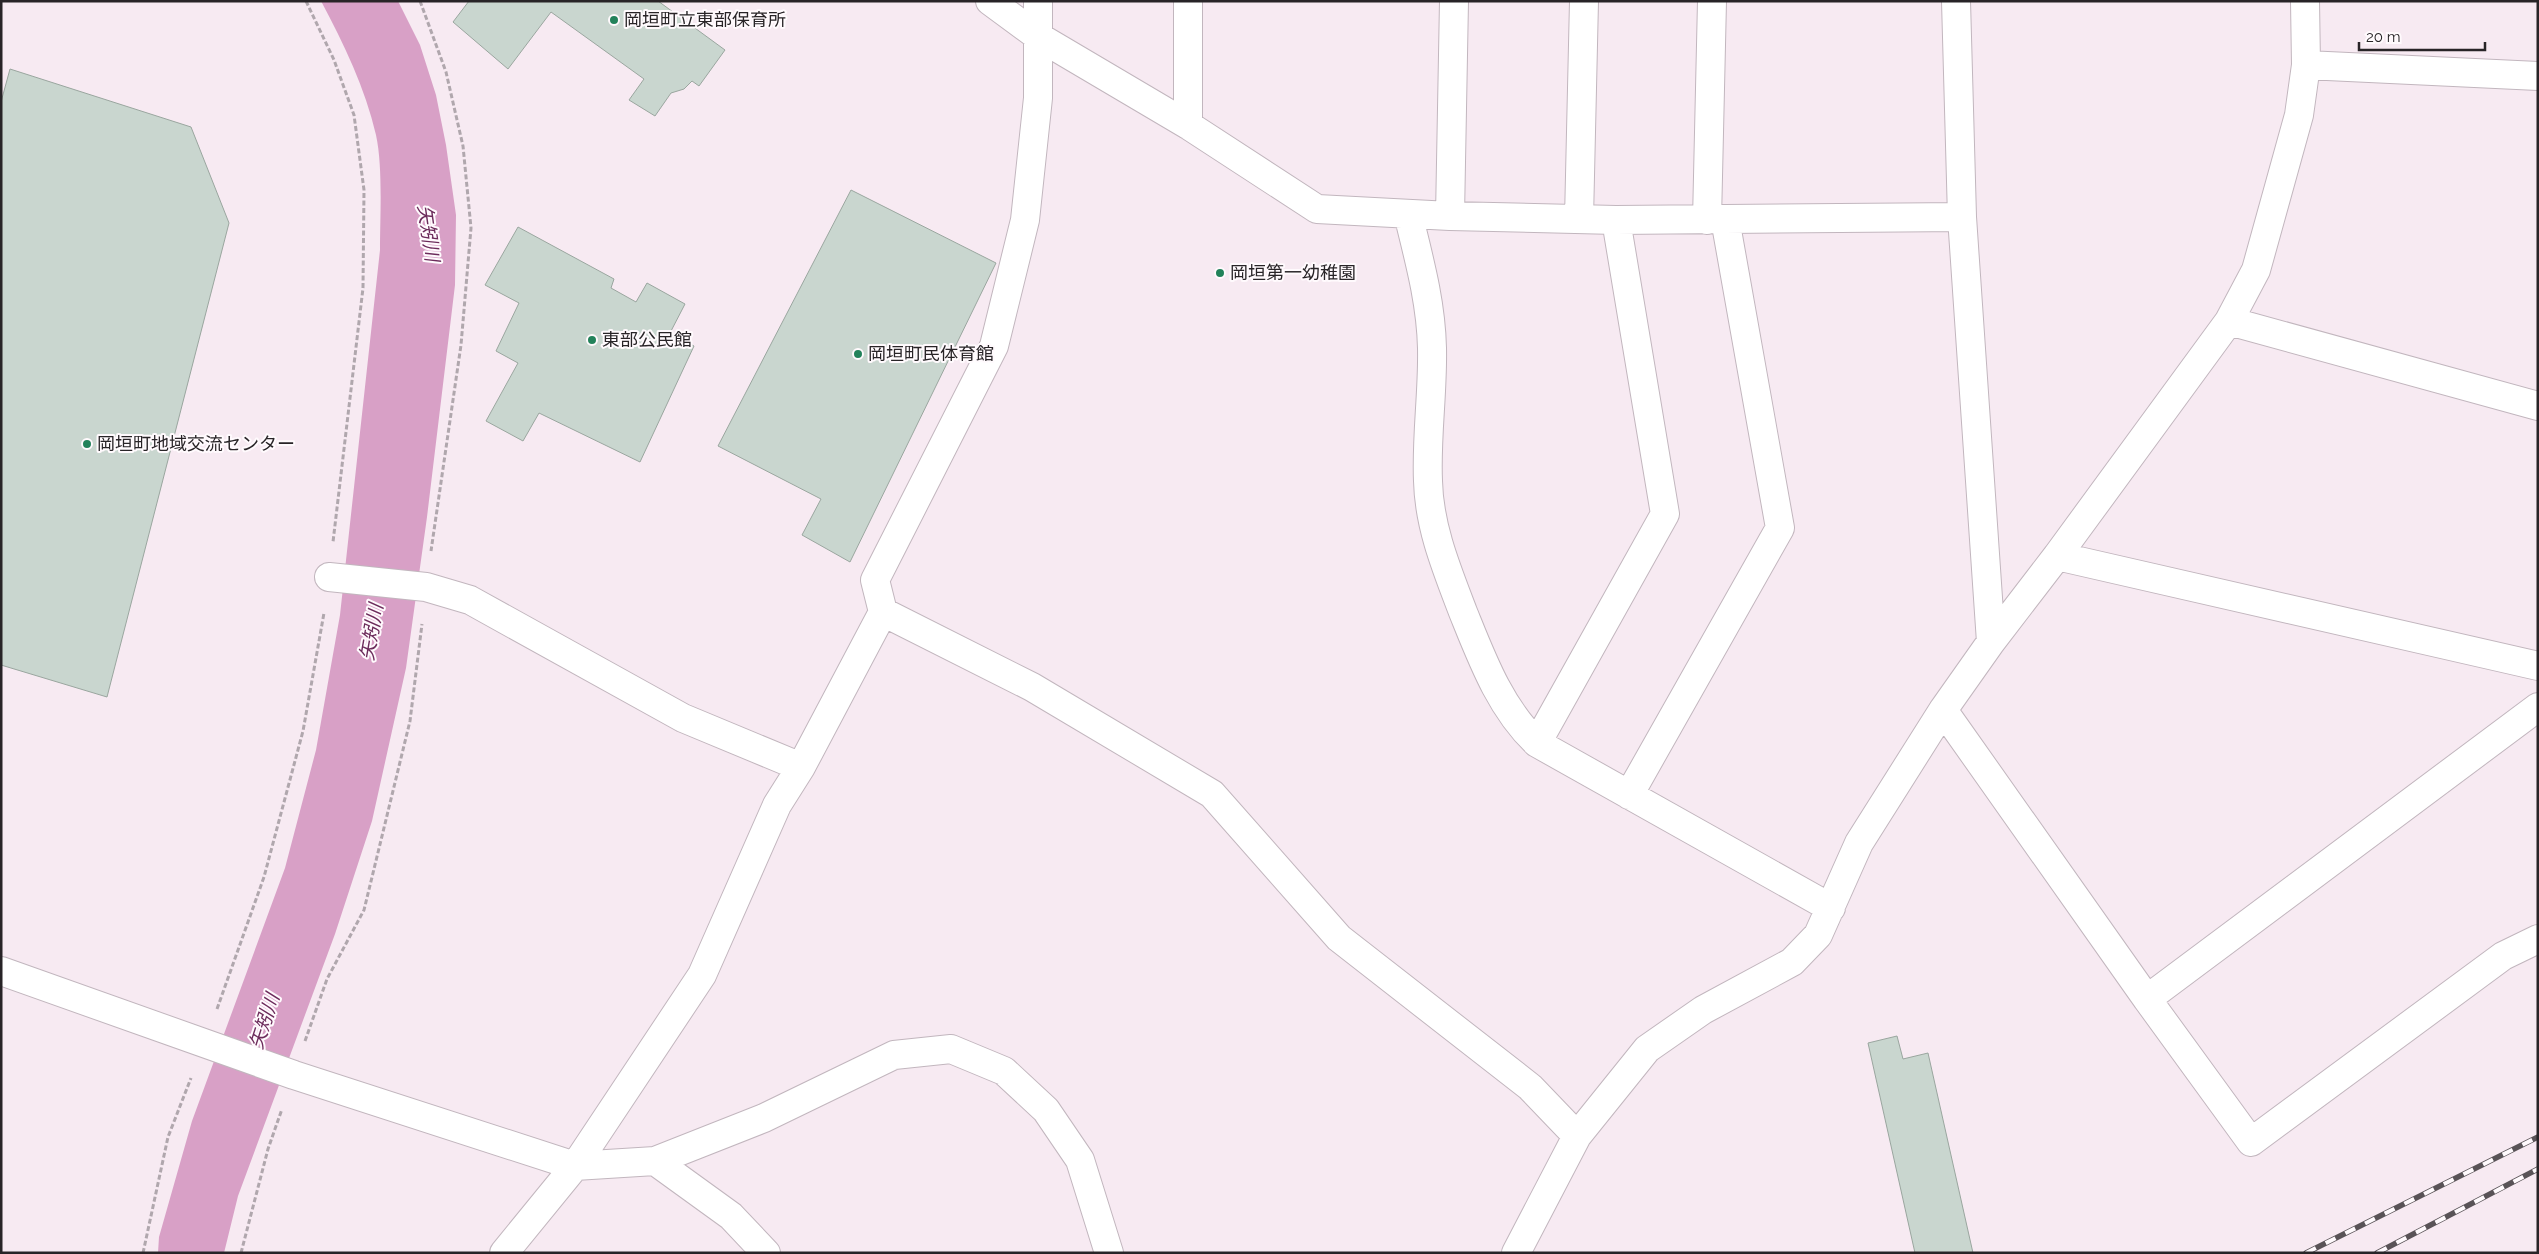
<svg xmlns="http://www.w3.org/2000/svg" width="2539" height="1254" viewBox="0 0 2539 1254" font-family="Raleway,'Noto Sans JP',sans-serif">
<rect width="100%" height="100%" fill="#f7eaf2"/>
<path fill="#d8a0c6" d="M321 1H398L420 45 436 95 446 145 456 215 455 285 427 517 406 668 372 821 335 934 238 1196 224 1253H158L159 1237 192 1121 285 868 316 750 340 615 380 250C380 216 383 167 376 135 365 88 344 44 321 1Z"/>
<path fill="#c9d6cf" stroke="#9aa69f" d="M469 1H658L725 50 699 86 692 81 684 89 671 93 655 116 629 100 644 79 551 12 508 69 453 22Z
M10 69 191 127 229 223 107 697 1 665V102Z
M851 190 996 263 850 562 802 535 821 499 718 446Z
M518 227 614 279 611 288 636 302 647 283 685 304 670 333 694 346 640 462 539 413 523 441 486 421 518 363 496 351 519 303 485 285Z
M1897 1036 1903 1059 1928 1053 1973 1253H1915L1868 1043Z"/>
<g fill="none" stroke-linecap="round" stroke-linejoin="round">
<defs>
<path id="street" d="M990 1 1039 37 1188 125 1317 209 1450 216 1616 220 1962 217
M1956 1 1962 217 1991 642
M2305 1 2306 65
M1188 125V1
M1408 214C1419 259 1431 302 1432 348 1433 393 1426 437 1428 481 1429 527 1447 570 1463 612 1482 659 1500 708 1537 743L1831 908
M1450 216 1454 1
M1579 219 1584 1
M1707 220 1712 1
M2229 321 2538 406
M2057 556 2538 666
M329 577 426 587 470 600 683 718 801 767
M883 612 1032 687 1212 794 1339 938 1530 1087 1577 1136
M1943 710 2147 999 2538 707
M1537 743 1665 514 1616 220
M1629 795 1780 528 1725 219
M1 971 294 1075 575 1166 655 1161 764 1118 894 1055 951 1049 1004 1071 1046 1110 1080 1160 1109 1253
M2147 999 2251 1142 2503 956 2538 939
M655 1161 731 1216 766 1253
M504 1253 575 1166 702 975 777 805 801 767 883 612 875 580 994 346 1025 220 1038 98V1
M1516 1253 1577 1136 1647 1049 1703 1010 1792 962 1818 935 1859 843 1943 710 1991 642 2057 556 2229 321 2256 270 2299 115 2306 65 2538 76"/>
</defs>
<use href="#street" stroke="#c2b6be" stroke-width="30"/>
<path stroke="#b0a7ad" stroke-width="3" stroke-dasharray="5 2.5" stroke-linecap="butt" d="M306 1 334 60 354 115 364 190 363 288 333 542
M420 1 446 72 463 146 471 228 461 345 431 551
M217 1009 264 877 303 731 324 613
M305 1041 327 979 364 910 410 721 422 624
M143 1253 168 1137 191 1078
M241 1253 268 1149 282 1109"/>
<use href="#street" stroke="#fff" stroke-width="28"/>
<defs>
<path id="rail" d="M2306 1253 2538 1137
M2377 1253 2538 1169"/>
</defs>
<use href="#rail" stroke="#595357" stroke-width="5.5"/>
<use href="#rail" stroke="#fffafd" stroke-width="4" stroke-dasharray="11" stroke-linecap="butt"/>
</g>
<g fill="#22825a" stroke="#fffafd" stroke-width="2">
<circle cx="614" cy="20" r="5"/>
<circle cx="1220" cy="273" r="5"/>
<circle cx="592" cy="340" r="5"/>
<circle cx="858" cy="354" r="5"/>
<circle cx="87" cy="444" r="5"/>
</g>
<g text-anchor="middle" stroke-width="4" stroke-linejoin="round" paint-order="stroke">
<g font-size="18" fill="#282427" stroke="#fffafd" text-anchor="start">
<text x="624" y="26">岡垣町立東部保育所</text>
<text x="1230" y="279">岡垣第一幼稚園</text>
<text x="602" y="346">東部公民館</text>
<text x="868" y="360">岡垣町民体育館</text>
<text x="97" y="450">岡垣町地域交流センター</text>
</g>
<g font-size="19" font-style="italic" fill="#6c2b5b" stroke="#fffafd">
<text transform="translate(429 233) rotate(82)" y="7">矢矧川</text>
<text transform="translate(371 632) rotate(-80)" y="7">矢矧川</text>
<text transform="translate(264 1021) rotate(-72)" y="7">矢矧川</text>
</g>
</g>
<rect width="2539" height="1254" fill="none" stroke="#282427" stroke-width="5"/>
<path d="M2359 42v8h126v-8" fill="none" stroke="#282427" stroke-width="2.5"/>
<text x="2366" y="42" font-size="15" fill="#282427" stroke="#fffafd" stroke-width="4" paint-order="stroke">20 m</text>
</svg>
